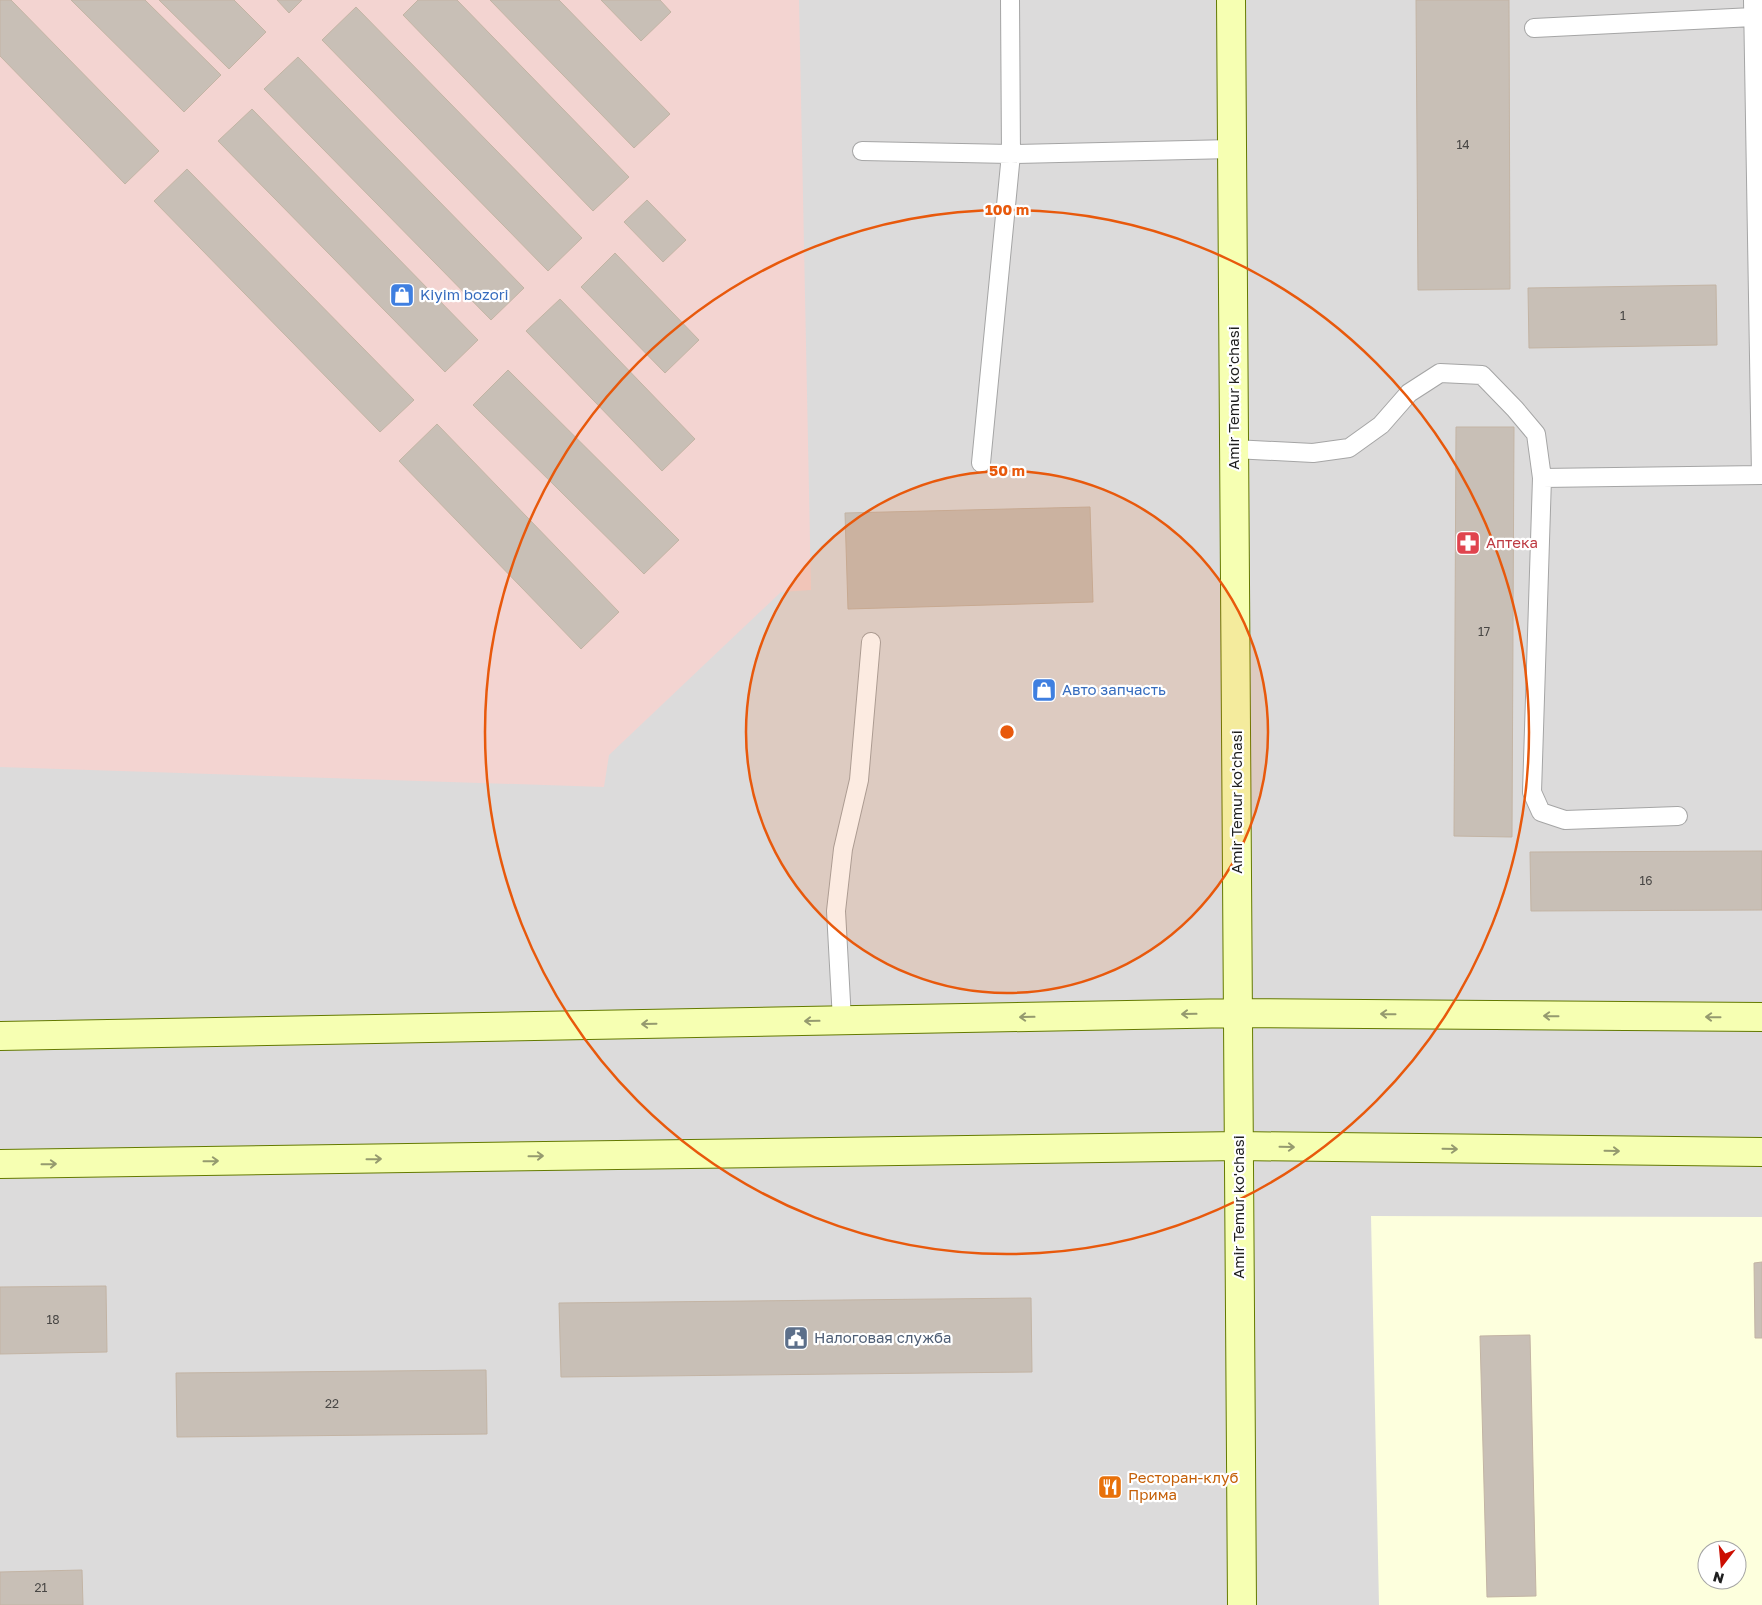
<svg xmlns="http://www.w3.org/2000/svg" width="1762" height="1605" viewBox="0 0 1762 1605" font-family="'Golos Text',sans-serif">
<rect width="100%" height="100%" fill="#f0ede3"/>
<path fill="#dcdbdb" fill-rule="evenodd" d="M0 0H1762V1605H0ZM1707 1550H1737V1580H1707Z"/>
<path fill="#f3d4d1" d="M0 0H799L811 590 781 592 609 755 604 787 0 767Z"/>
<path fill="#fdffdd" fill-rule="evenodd" d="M1371 1216 1762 1217V1605H1379ZM1707 1550H1737V1580H1707Z"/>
<path fill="#c8bfb6" stroke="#c3b4a4" d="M0 0H11L159 151 125 184 0 56Z
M71 0H145L221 75 184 112Z
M159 0H234L266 32 229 69Z
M277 0H302L289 13Z
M418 0H457L629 177 593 211 403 15Z
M490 0H559L670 114 634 148Z
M601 0H660L671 12 641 41Z
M1416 0H1509L1510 289 1418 290Z
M356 7 582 238 548 271 322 40Z
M298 57 524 288 491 320 264 89Z
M252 109 478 340 445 372 218 141Z
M187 169 414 400 380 432 154 201Z
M647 200 686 240 663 262 624 222Z
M615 253 699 340 665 373 581 287Z
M1716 285 1717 345 1529 348 1528 288Z
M560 299 695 439 662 471 526 331Z
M508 370 679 540 644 574 473 405Z
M437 424 619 612 581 649 399 461Z
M1456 427H1514L1512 837 1454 836Z
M1090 507 1093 602 848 609 845 513Z
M1762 851V910L1531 911 1530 852Z
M1762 1262V1338H1755L1754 1263Z
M106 1286 107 1352 0 1354V1287Z
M1031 1298 1032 1372 561 1377 559 1303Z
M1530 1335 1536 1596 1487 1597 1480 1336Z
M486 1370 487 1434 177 1437 176 1373Z
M82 1570 83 1605H0V1572Z"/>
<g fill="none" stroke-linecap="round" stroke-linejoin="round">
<defs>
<path id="lane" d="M1753 0 1761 475
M1534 28 1753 17
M862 151 1011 154 1232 149
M1234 449 1313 453 1349 448 1381 425 1409 393 1440 373 1482 375 1515 409 1536 434 1542 478 1762 475
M981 463 1011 154 1010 0
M1542 478 1532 792 1541 812 1565 820 1678 816
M842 1020 836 911 843 849 859 780 871 642"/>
<path id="secondary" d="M1231 0 1242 1605
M0 1036 1238 1013 1762 1017
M0 1164 1239 1146 1762 1152"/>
</defs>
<use href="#lane" stroke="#a5a5a5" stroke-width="20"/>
<use href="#secondary" stroke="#647a00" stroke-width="30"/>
<use href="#lane" stroke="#fff" stroke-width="18"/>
<use href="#secondary" stroke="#f6ffb2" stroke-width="28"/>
</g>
<defs><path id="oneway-shaft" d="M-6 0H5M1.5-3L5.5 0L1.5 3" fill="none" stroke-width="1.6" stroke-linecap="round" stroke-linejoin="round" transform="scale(1.25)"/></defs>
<g stroke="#959a6f">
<use href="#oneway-shaft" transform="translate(1189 1014) rotate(179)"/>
<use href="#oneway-shaft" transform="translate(1388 1014) rotate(-179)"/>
<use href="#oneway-shaft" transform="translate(1551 1016) rotate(-179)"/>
<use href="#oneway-shaft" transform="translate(1027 1017) rotate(179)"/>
<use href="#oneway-shaft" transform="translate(1713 1017) rotate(-179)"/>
<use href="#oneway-shaft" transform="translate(812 1021) rotate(179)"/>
<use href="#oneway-shaft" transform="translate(649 1024) rotate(179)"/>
<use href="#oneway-shaft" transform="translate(1287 1147) rotate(1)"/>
<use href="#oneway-shaft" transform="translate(1450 1149) rotate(1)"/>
<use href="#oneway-shaft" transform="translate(1612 1151) rotate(1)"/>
<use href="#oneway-shaft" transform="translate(536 1156) rotate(-1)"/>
<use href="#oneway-shaft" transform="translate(374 1159) rotate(-1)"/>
<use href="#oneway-shaft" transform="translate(211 1161) rotate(-1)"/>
<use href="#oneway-shaft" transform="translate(49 1164) rotate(-1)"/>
</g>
<circle cx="1007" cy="732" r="261" fill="#e8590c" fill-opacity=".12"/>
<g fill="none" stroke="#e8590c" stroke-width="2.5">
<circle cx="1007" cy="732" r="261"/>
<circle cx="1007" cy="732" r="522"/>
</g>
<defs>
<symbol id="shop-square" viewBox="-11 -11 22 22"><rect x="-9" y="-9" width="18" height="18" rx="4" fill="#3f7fe0" stroke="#fff"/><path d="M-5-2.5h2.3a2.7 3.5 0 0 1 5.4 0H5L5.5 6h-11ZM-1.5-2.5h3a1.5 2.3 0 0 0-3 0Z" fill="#fff"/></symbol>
<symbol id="pharmacy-square" viewBox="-11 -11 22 22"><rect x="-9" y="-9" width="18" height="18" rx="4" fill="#e0444e" stroke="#fff"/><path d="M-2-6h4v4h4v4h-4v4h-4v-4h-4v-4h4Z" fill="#fff"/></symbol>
<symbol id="civic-square" viewBox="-11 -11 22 22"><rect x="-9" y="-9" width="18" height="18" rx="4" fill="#5c6f8a" stroke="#fff"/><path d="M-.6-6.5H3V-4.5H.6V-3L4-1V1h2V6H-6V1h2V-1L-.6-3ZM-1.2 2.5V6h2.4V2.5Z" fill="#fff"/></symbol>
<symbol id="restaurant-square" viewBox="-11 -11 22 22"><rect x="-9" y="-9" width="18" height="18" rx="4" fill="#e8710a" stroke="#fff"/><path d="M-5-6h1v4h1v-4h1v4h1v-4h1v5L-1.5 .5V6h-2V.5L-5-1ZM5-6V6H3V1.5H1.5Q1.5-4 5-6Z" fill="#fff"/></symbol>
</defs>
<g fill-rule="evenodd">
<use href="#shop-square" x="388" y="281" width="28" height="28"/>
<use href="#pharmacy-square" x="1454" y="529" width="28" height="28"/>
<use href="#shop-square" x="1030" y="676" width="28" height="28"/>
<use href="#civic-square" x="782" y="1324" width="28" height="28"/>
<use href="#restaurant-square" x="1096" y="1473" width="28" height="28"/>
</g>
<g text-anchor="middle" stroke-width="4.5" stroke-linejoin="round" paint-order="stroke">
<g font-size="12" fill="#484644">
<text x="1463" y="149">14</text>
<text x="1623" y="320">1</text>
<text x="1484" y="636">17</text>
<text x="1646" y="885">16</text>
<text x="53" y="1324">18</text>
<text x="332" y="1408">22</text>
<text x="41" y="1592">21</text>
</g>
<g font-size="15" fill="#366cbe" stroke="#fff" text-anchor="start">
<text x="420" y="300">Kiyim bozori</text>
<text x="1062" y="695">Авто запчасть</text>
</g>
<g font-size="15" fill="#1e1e1e" stroke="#fff">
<text transform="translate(1234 398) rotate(-90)" y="5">Amir Temur ko'chasi</text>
<text transform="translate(1237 802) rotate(-90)" y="5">Amir Temur ko'chasi</text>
<text transform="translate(1239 1207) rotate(-90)" y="5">Amir Temur ko'chasi</text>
</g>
<g font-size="15" fill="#be3a42" stroke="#fff" text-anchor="start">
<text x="1486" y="548">Аптека</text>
</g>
<g font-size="15" fill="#4e5e75" stroke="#fff" text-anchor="start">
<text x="814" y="1343">Налоговая служба</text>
</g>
<g font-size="15" fill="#c56008" stroke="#fff" text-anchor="start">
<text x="1128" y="1483">Ресторан-клуб<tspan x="1128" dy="17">Прима</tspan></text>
</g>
</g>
<circle cx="1007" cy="732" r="8" fill="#e8590c" stroke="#fff" stroke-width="2.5"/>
<g font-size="15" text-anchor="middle" font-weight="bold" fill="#e8590c" stroke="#fff" stroke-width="4.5" stroke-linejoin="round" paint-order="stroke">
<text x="1007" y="215">100 m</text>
<text x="1007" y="476">50 m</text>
</g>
<g transform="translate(1722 1565) rotate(196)"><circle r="24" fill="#ffffff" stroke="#a5a5a5"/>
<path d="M0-4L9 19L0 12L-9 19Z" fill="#cc0e00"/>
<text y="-8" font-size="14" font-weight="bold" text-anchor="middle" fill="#1e1e1e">N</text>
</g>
</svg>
